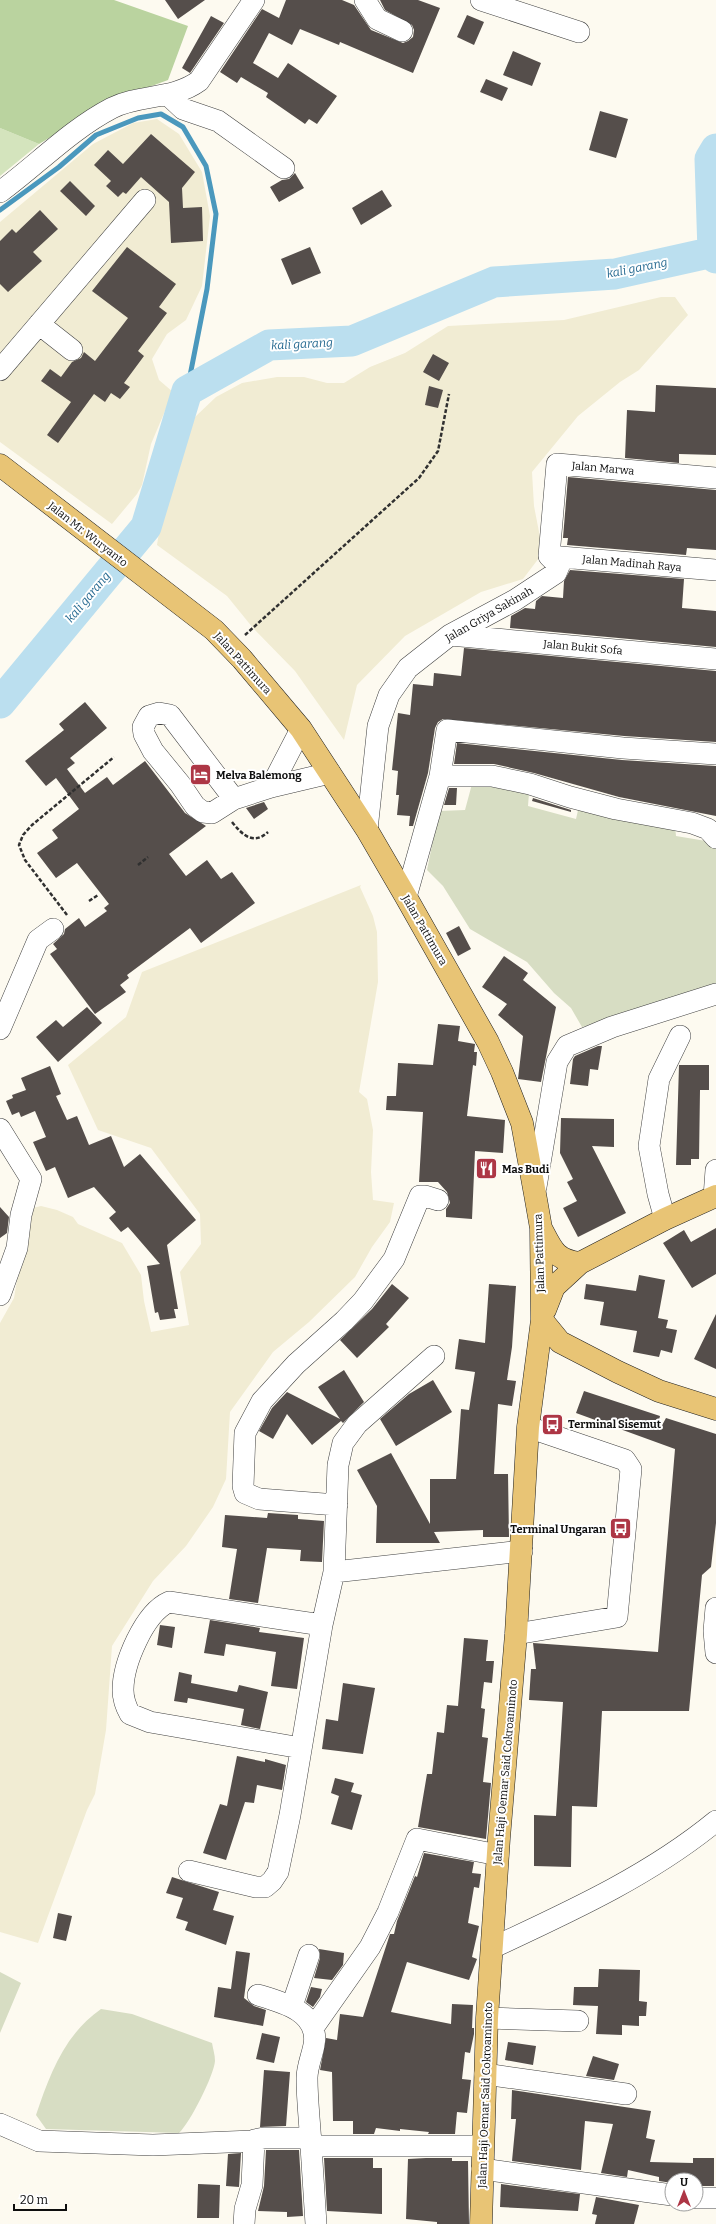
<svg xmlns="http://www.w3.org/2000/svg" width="716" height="2224" viewBox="0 0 716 2224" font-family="Bitter,serif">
<rect width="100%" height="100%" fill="#fdfaf0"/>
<path fill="#f1ecd3" d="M157 119 179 134 202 172 210 216 202 286 186 320 167 334 152 359 159 380 173 392 151 444 142 485 137 494 112 524 0 442V222L93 144 133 123Z
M661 297H675L688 315 639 370 620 382 578 416 532 472 534 506 540 537 539 558 523 579 481 592 405 636 357 685 344 740 295 671 253 628 227 596 157 545 166 490 195 417 216 397 242 383 277 377H304L327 383H344L370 367 405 353 448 326 564 320Z
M361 885 360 887 373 916 377 932 378 982 359 1092 367 1099 373 1130 371 1172 373 1200 394 1203 390 1222 372 1247 355 1277 309 1322 273 1352 230 1412 226 1479 213 1507 186 1546 153 1581 112 1646 106 1730 95 1794 87 1810 38 1943 0 1932V1323L14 1298 28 1215 33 1208 41 1206 57 1210 73 1217 78 1224 122 1243 141 1275 144 1301 151 1332 189 1325 180 1272 201 1244 200 1214 151 1148 98 1130 68 1065 126 1017 142 972Z"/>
<path fill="#d4e4bd" d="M0 128 39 144 0 176Z"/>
<path fill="#bad39f" d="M0 0H114L188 26 168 80 111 101 39 144 0 128Z"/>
<path fill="#d7ddc3" d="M472 784 529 793 528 806 576 819 579 806 675 825 676 836 706 841 716 849V986L667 1004 582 1027 571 1008 554 993 527 962 470 929 443 886 427 870 439 811 465 810Z
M0 1972 21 1983 0 2033Z
M101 2009 132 2014 212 2043C213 2049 215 2055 215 2061 214 2075 190 2123 179 2133L46 2129 36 2115C50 2074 64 2035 101 2009Z"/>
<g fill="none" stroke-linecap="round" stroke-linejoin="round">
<path stroke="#4a98bd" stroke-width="5" d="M0 210 59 167 96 135 138 118 161 114 183 127 206 166 216 214 207 289 187 391"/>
<path stroke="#bbdfef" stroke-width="31" d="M716 149 710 159 713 252 716 258
M0 703 146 527 187 391 269 345 352 341 494 282 615 274 713 252"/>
</g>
<path fill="#554e4b" d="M165 0H205L178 19Z
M286 0H342L354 5 371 30 403 43 408 41 413 37 414 30 412 25 385 10 380 0H418L440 8 413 73 340 42 339 45 300 29 292 45 269 33 253 63 278 78 288 63 337 96 317 124 309 119 305 124 266 97 268 93 241 77 237 83 220 72 262 9 279 18Z
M467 15 484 22 474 45 457 37Z
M211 16 224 23 190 73 182 68Z
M513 51 541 63 532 86 503 75Z
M486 79 508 88 502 101 480 92Z
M600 111 628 119 616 158 589 150Z
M151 134 195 172 182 188 183 208 202 207 203 241 171 243 169 202 141 177 126 194 123 192 118 197 106 186 111 181 94 165 108 150 123 164Z
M295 173 304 188 279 202 270 187 282 180 289 179Z
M70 181 95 206 86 216 60 191Z
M382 190 392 206 361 225 352 208Z
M40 210 58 229 33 252 42 261 8 292 0 284V241L12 229 16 233Z
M127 247 176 284 159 307 167 313 138 351 144 356 124 383 130 387 120 399 111 393 105 402 94 394 58 443 47 435 71 402 41 381 50 369 61 377 72 362 81 358 84 352 95 361 128 318 92 291Z
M310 247 321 273 292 285 281 259Z
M433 354 449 363 439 381 423 372Z
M656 385 716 388V455L679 454V463L625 458 627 410 655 412Z
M429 386 443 390 438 408 425 405Z
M568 477 716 490V550L687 548 686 555 567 545 568 538H563Z
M570 570 684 579 682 608 716 611V647L510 628 511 616 525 608 535 609 536 601 542 596 563 598 564 581Z
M464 648 716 671V742L624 736 443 719 438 722 435 728 428 773 413 826H409L410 816 397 815 399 795H396L398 771 392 770 398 713 410 715 413 684 433 686 434 673 461 676Z
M85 702 107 728 70 758 75 763 67 769 85 793 107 777 113 785 145 761 185 813 206 826 169 854 186 876 207 860 221 879 232 872 255 903 201 943 190 928 127 975 129 978 120 985 126 992 95 1014 50 954 57 949 53 944 64 934 65 929 79 918 85 927 107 911 104 908 109 904 77 863 56 878 37 853 58 838 52 830 79 809 56 778 46 786 25 761 64 730 59 724Z
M457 743 622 760 716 766V816L619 797 534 773 494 764H454Z
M449 788H457L456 805H444Z
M533 798 571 810V812L532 801Z
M264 802 268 809 254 819 246 808Z
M459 926 471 949 458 956 446 933Z
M504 956 528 973 523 980 556 1007 541 1082 518 1079 523 1036 498 1015 507 1004 482 987Z
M87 1007 102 1023 58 1062 36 1037 56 1020 63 1027Z
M438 1024 460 1026 458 1041 475 1044 474 1052H477L476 1066 473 1065 467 1116 505 1120 503 1153 475 1151 472 1219 446 1217V1209L450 1203 447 1192 438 1182H419L423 1112 386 1110 387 1096H396L398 1063 433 1065Z
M598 1046H602L598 1070 590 1069 588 1086 570 1084 573 1059 575 1056Z
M679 1065H709V1090H700L699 1159H691V1165H676Z
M50 1066 61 1094 56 1096 67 1120 77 1116 89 1145 111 1136 124 1167 140 1154 196 1220 167 1245 178 1309H174L176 1318 160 1320 158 1312 155 1313 147 1266 160 1264 128 1227 121 1232 109 1218 116 1212 94 1187 68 1198 55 1167 46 1171 33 1142 46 1137 35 1111 21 1117 19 1112 12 1115 6 1101 13 1098 12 1095 26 1090 21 1078Z
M561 1118 614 1119V1147L592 1146 626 1213 578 1237 563 1208 577 1201 567 1182 573 1179 560 1153Z
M0 1207 9 1217 7 1233 0 1238Z
M716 1228V1274L692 1288 663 1243 684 1230 691 1242Z
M639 1275 665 1280 658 1318 668 1320 666 1328 677 1330 672 1353 661 1350 659 1357 633 1352 637 1331 600 1325 604 1302 584 1299 586 1284 636 1291Z
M392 1284 409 1298 386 1324 389 1327 357 1358 340 1340 372 1309Z
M489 1284 516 1286 512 1347 507 1380 516 1381 512 1406 498 1404 494 1474H508L509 1537H483V1530L434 1532 440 1543H376L377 1506 357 1470 391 1453 430 1524V1479H456L461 1409 469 1410 475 1372 455 1369 459 1339 485 1343Z
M716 1314V1369L694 1359Z
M344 1370 364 1402 343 1423 341 1421 312 1445 287 1414 273 1439 259 1431 272 1408 287 1392 340 1419 318 1387Z
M433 1380 452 1412 396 1446 380 1419 409 1394Z
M584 1391 660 1416 657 1428 660 1429 666 1418 716 1434V1523L711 1567 702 1575 689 1711H602L597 1807 572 1806 571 1867 534 1866V1815L556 1816 563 1702 529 1700 531 1669H536L533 1643 658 1652 675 1449 576 1413Z
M268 1513 298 1515V1519L324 1521 322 1562 300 1561 301 1550 267 1548 258 1603 229 1599 237 1549 222 1547 225 1515 267 1518Z
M210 1620 260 1628 259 1632 304 1638 297 1689 271 1686 276 1652 226 1644 224 1656 204 1653Z
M160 1625 175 1627 172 1648 157 1645Z
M464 1638 488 1640 486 1661H494L492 1683 484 1682 481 1708 485 1709 482 1737 488 1738 483 1782 491 1783 486 1839 418 1827 427 1774H432L437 1732 444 1733 447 1705 458 1706Z
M179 1672 192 1675 191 1683 237 1692 239 1685 268 1692 260 1729 241 1725 244 1709 188 1698 187 1703 174 1701Z
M343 1683 375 1688 363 1754 322 1749 326 1719 338 1721Z
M237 1756 265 1762V1759L286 1765 282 1790 257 1785 254 1803 245 1802 226 1860 203 1853 220 1804 227 1806Z
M335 1778 354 1783 351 1792 362 1795 352 1830 331 1824 339 1796 331 1793Z
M424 1853 474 1862 472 1873 481 1874 479 1888 474 1887 468 1923 479 1926 472 1957 477 1959 469 1980 407 1962 391 2012 451 2024 452 2004 473 2005 472 2028H474V2034L470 2053 465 2052 462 2079 471 2080 467 2113 457 2112 455 2134H428L429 2132 400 2129V2131L376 2128 374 2134H353V2121H333L332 2072 320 2070 326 2038 337 2040 340 2014 363 2017 390 1934H394L397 1921 415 1876 417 1877Z
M172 1877 219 1892 213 1910 234 1916 226 1945 185 1930 188 1922 176 1918 183 1898 166 1893Z
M58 1913 72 1916 66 1941 53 1938Z
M319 1949 344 1953 343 1965 332 1980 314 1978 320 1958Z
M236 1951 250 1953 244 1998 254 2006 266 2010 263 2026 214 2017 218 1987 231 1989Z
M599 1969 640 1970 639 2001 647 2002 646 2016H639V2026L622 2025V2035L596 2034 598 2006 573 2005 574 1987H598Z
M311 1987 322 1989 320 1997 313 2007 306 2002Z
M262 2033 280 2037 274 2063 256 2059Z
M508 2042 536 2046 533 2065 505 2060Z
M593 2056 619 2064 614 2080 586 2076Z
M264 2070 290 2072 286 2126 260 2127Z
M512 2090 651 2111 646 2138 655 2140 650 2162 693 2163V2158H714V2186H696V2180H672V2183L659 2181V2177L628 2170 627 2177 601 2173 613 2124 585 2121 581 2170 512 2161 516 2119H511Z
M266 2150H299L303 2216 287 2217V2212L258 2211 264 2186Z
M241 2153 239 2187 226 2186 228 2154Z
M324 2158H373V2168H382V2214L327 2211Z
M426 2158H452V2161H468L469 2224H437V2222L406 2219 408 2159Z
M198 2184 220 2185 219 2218H197Z
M501 2184 580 2194 578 2211 500 2207Z
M596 2197 639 2205 634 2224H595L597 2215 592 2214Z"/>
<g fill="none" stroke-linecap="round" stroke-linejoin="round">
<defs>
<path id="minor" d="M365 0 377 19 402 31
M481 0 579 32
M168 95 183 109 218 121 284 168
M0 192C38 164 70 130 112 108 140 94 173 100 199 81L254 0
M39 324 72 350
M0 370 145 200
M549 556 557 464 716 478
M549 556 716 570
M450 635 716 659
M440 776H492L530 784 570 797 616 809 692 823 708 829 716 838
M271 787 301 729
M234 799 170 715 159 713 149 716 143 727 144 734 153 751 180 784 195 806 203 812 212 813 234 799 271 787 330 773
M367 830 378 726 389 695 408 668 450 635 515 600 556 573 559 566 549 556
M406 897 440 776 447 730 623 748 716 754
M0 1029 38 940 53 929
M0 1129 31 1179 21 1215 17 1248 0 1295
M536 1187 557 1062 567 1046 612 1027 716 994
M714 1197 716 1170
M665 1219 658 1194 649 1146 659 1079 680 1036
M337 1505 259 1499 245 1493 243 1486 245 1433 262 1401 296 1364 344 1321 363 1301 394 1259 420 1196H425L438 1200
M334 1572 522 1551
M716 1608 714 1631 716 1653
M516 1634 617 1617 631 1469 625 1460 528 1427
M301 1748 150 1722 130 1714C126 1707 123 1699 123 1690 123 1664 144 1613 169 1602L322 1625
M189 1871 256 1887H265L272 1881 278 1872 290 1815 322 1625 334 1572 338 1465 343 1443 357 1424 434 1356
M492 1948C569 1912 649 1876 716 1821
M258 1995C282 2002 320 2012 314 2045 312 2056 307 2067 307 2078 307 2101 310 2124 311 2146
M292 2006 309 1955
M487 2018 578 2021
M313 2028 370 1947 388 1912 417 1839 498 1855
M485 2074 626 2094
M0 2124 39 2141 153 2145 253 2141
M482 2169 672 2195
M696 2198H716
M244 2224 245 2209 252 2185 254 2140 264 2138H311
M316 2224 311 2146H482"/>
<path id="major" d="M0 465 214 630 242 659 301 729 367 830 406 897 488 1042 502 1072 522 1123 535 1194 541 1228 542 1320 528 1427 516 1634 499 1838 487 2018 481 2224
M541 1228C552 1249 555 1260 580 1263
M545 1310 554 1287 580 1263 665 1219 716 1196
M542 1320 560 1342 618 1372 659 1391 716 1409"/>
</defs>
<use href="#minor" stroke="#414141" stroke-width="22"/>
<use href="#major" stroke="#1f1f1f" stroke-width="23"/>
<path stroke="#303030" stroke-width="2.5" stroke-dasharray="4 2" stroke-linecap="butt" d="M245 635 419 478 438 451 449 394
M232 822C243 836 254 845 268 832
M138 865 148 857
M89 901 98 895
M67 915 25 860 19 845 23 835 32 825 114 757"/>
<use href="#minor" stroke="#fff" stroke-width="21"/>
<use href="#major" stroke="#e8c475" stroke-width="22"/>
</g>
<defs>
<symbol id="hotel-square" viewBox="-11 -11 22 22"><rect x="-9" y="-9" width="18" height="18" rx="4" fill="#ad3645" stroke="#fff"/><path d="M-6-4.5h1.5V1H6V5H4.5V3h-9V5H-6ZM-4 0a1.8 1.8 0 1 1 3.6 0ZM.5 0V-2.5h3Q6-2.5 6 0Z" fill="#fff"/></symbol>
<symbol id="restaurant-square" viewBox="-11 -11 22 22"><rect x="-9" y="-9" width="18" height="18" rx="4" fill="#ad3645" stroke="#fff"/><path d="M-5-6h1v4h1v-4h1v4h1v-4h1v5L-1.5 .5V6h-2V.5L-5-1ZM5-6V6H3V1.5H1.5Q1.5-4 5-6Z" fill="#fff"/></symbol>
<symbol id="bus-square" viewBox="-11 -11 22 22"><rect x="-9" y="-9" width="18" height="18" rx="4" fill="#ad3645" stroke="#fff"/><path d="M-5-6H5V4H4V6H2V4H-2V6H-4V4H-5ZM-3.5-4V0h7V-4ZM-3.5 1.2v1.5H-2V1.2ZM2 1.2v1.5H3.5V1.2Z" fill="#fff"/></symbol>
</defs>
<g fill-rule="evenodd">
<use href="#hotel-square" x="188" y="762" width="25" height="25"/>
<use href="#restaurant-square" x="474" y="1156" width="25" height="25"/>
<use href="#bus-square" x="540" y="1412" width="25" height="25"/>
<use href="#bus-square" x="608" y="1516" width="25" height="25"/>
</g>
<g text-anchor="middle" stroke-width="4" stroke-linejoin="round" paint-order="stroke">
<g font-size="11" fill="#0e0e0e" stroke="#fff">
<text transform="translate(603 468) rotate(5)" y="4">Jalan Marwa</text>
<text transform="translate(88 534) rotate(38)" y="4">Jalan Mr. Wuryanto</text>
<text transform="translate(632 563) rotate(5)" y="4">Jalan Madinah Raya</text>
<text transform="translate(489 614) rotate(-30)" y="4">Jalan Griya Sakinah</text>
<text transform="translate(583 647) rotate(5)" y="4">Jalan Bukit Sofa</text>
<text transform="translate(243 663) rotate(48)" y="4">Jalan Pattimura</text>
<text transform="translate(425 930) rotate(60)" y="4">Jalan Pattimura</text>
<text transform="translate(539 1253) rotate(-92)" y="4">Jalan Pattimura</text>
<text transform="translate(505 1772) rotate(-85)" y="4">Jalan Haji Oemar Said Cokroaminoto</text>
<text transform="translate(485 2095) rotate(-88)" y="4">Jalan Haji Oemar Said Cokroaminoto</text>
</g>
<g font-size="11" font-weight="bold" fill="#0e0e0e" stroke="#fff" text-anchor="start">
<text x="216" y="779">Melva Balemong</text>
<text x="502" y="1173">Mas Budi</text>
<text x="568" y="1428">Terminal Sisemut</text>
<text x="606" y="1533" text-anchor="end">Terminal Ungaran</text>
</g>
<g font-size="12" font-style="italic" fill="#266a91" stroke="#fff">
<text transform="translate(637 268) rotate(-11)" y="4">kali garang</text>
<text transform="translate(302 344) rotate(-3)" y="4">kali garang</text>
<text transform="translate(88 597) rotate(-50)" y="4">kali garang</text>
</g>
</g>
<g transform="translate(684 2192)"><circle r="19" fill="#ffffff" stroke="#9f9f9f"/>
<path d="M0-3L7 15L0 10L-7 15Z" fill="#ad3645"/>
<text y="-6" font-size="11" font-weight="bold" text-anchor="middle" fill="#0e0e0e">U</text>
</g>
<path d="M14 2204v6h52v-6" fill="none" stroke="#0e0e0e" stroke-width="2"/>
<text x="20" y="2204" font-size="12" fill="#0e0e0e" stroke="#ffffff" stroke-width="3" paint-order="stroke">20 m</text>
</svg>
